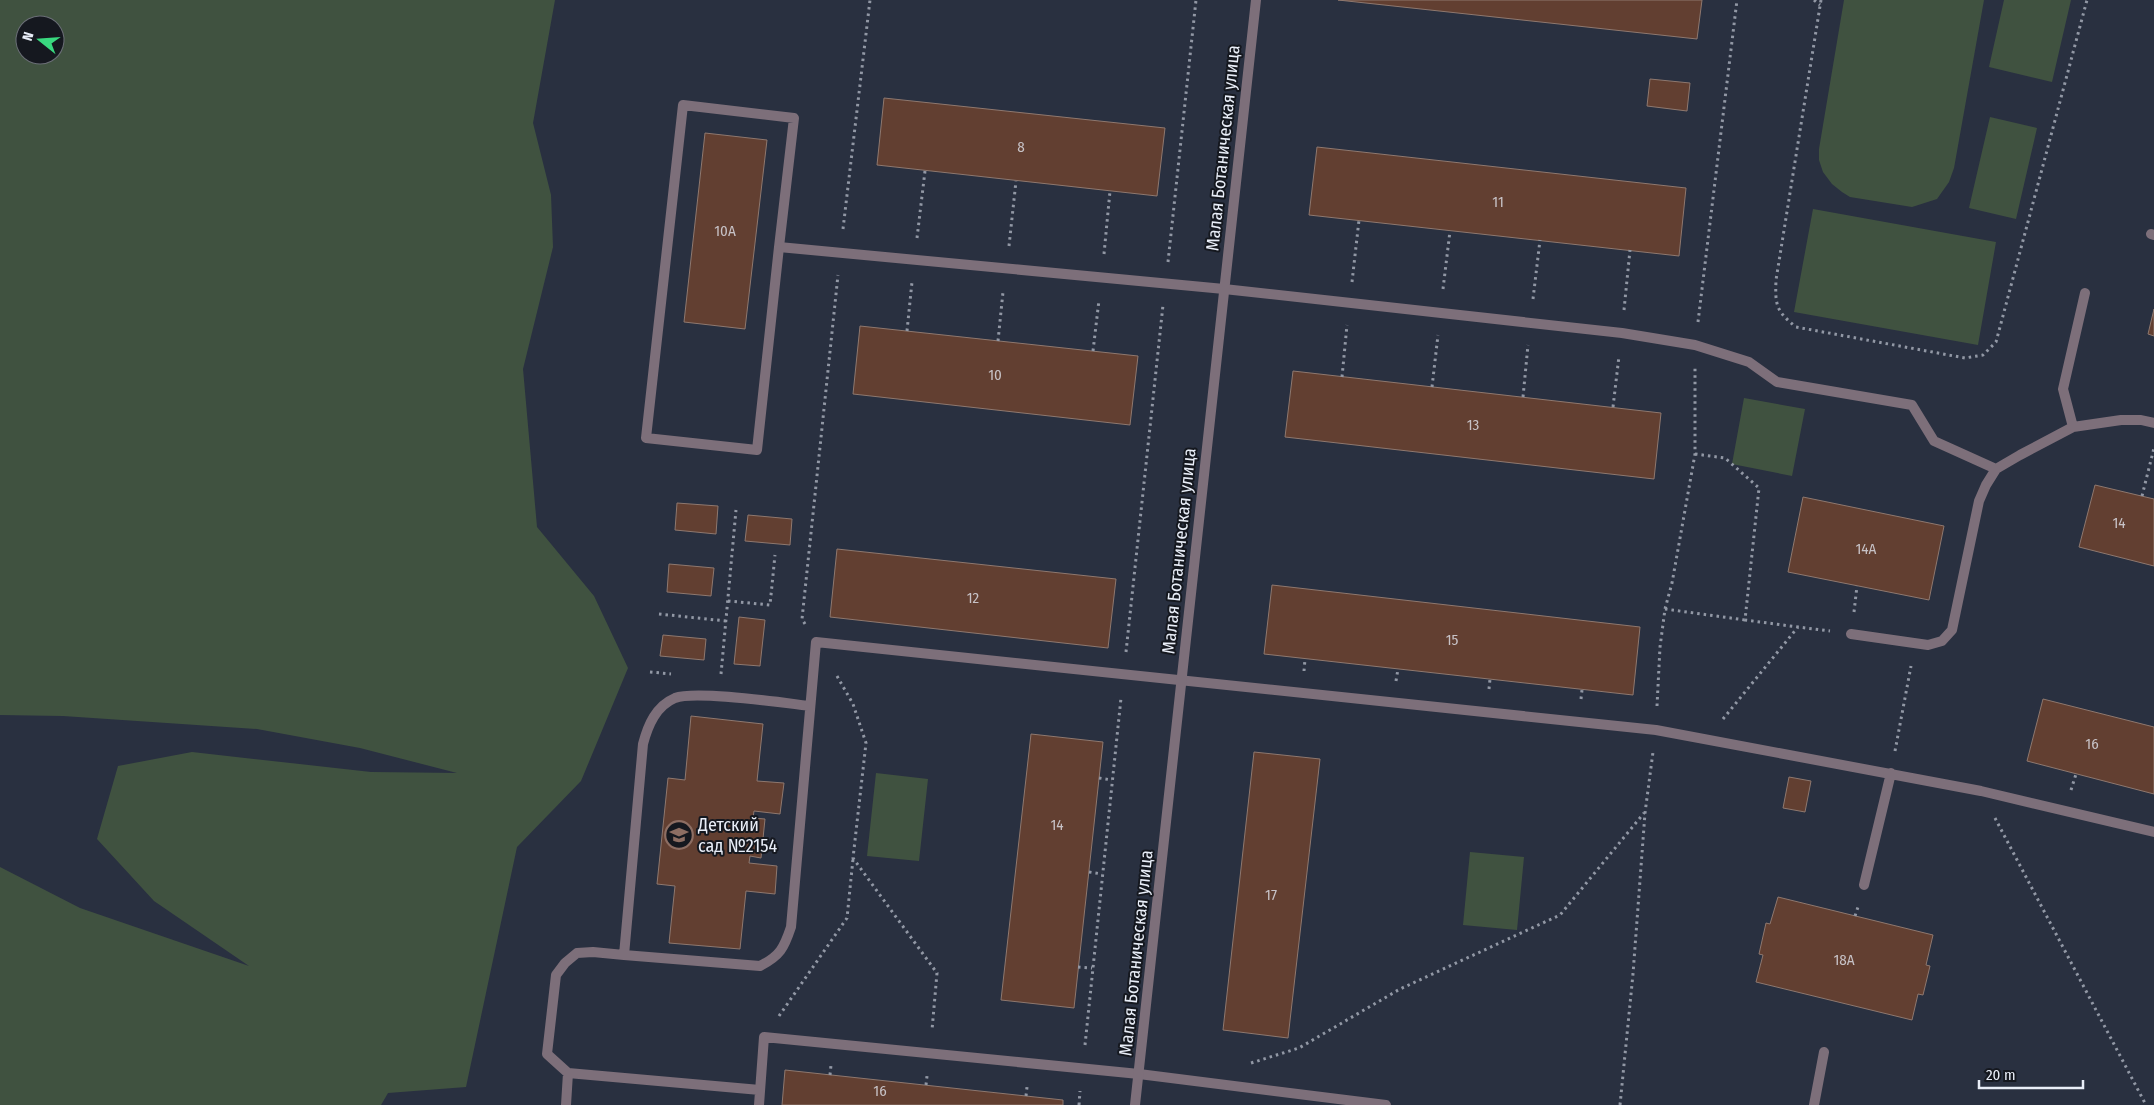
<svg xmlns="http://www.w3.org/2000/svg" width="2154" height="1105" viewBox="0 0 2154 1105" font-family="'Fira Sans Condensed',sans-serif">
<rect width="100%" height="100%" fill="#293040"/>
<path fill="#405240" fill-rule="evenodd" d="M0 0H555L533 123 551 195 553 247 523 369 537 527 594 596 628 668 581 781 517 847 466 1087 388 1093 381 1105H0V867L80 908 249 966 154 901 97 839 118 766 192 752 371 772 457 773 360 748 257 729 63 716 0 715ZM25 25H55V55H25Z
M1844 0H1984L1954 168 1949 182 1937 199 1912 207 1850 197 1842 192 1832 184 1823 172 1819 160V149Z
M2004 0H2071L2052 82 1989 67Z
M1990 117 2037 128 2016 219 1969 208Z
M1813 209 1996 242 1978 345 1794 312Z
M1744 398 1805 409 1792 476 1732 464Z
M876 773 928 779 919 861 867 856Z
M1470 852 1524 857 1517 930 1463 925Z"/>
<path fill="#623f31" stroke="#8e786f" d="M1338 0H1702L1697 39Z
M1650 79 1690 83 1687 111 1647 106Z
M884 98 1165 128 1157 196 877 165Z
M705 133 767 140 745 329 684 322Z
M1317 147 1686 188 1679 256 1309 215Z
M2154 309V336L2148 334Z
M860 326 1138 356 1130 425 853 394Z
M1293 371 1661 413 1654 479 1285 437Z
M2095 485 2154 499V566L2079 547Z
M1803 497 1944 526 1929 600 1788 572Z
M677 503 718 506 716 534 675 530Z
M748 515 792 519 790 545 745 541Z
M837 549 1116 579 1108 648 830 617Z
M669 564 714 568 711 596 667 592Z
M1272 585 1640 627 1633 695 1264 654Z
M739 617 765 620 760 666 734 664Z
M663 635 706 639 704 660 660 656Z
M2043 699 2154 727V794L2027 761Z
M691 716 763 724 757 781 784 783 780 814 754 811 753 818 765 819 761 858 750 856 749 863 777 866 775 894 746 891 740 949 669 943 675 886 657 884 668 778 685 780Z
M1031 734 1103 742 1074 1008 1001 1000Z
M1254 752 1320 759 1288 1038 1223 1030Z
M1789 777 1811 781 1805 812 1783 808Z
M1778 897 1933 935 1926 965 1930 966 1923 995 1918 994 1912 1020 1756 982 1763 955 1759 954 1766 923 1770 924Z
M785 1070 1063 1100V1105H782Z"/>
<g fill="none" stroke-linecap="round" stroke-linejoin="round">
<path stroke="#9298a5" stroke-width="3" stroke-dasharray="2.5 4" stroke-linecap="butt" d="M1814 0 1820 5
M1821 0 1776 280C1775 305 1776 311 1796 327L1965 358 1983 355 1996 342 2087 0
M843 229 870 0
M917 238 925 171
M1009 246 1016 181
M1104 254 1110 191
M1168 262 1196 0
M1352 282 1359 220
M1443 289 1450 231
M1533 299 1540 240
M1624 310 1630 250
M1698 322 1737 0
M907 331 912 282
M998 341 1003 292
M1093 351 1099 300
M1342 377 1347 325
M1432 387 1438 335
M1523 397 1528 345
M1613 407 1619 356
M1695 454 1725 458 1759 488 1745 620 1798 627
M2142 496 2154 448
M728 601 770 605 775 555
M1665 609 1745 620
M1854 612 1857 586
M659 614 726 621
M805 624 802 619 838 275
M1126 652 1163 305
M1304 671 1305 659
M650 672 671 674
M721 674 736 510
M837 676 853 704 866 743 853 858 937 973 932 1030
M1396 681 1398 669
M1489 689 1490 679
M1581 699 1582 690
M1657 706 1660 647 1665 609 1672 583 1695 454V368
M1723 719 1798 627 1830 631
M1895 751 1911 666
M1099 778 1112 780
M2071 790 2076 774
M1995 818 2146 1105
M1089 872 1102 874
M1855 916 1858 907
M1078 967 1092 968
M779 1016 847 918 853 859
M1085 1045 1121 698
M1251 1063 1299 1048 1400 989 1560 915 1644 813
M830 1075 831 1065
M926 1085 927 1076
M1026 1096 1027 1087
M1079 1105 1080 1091
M1620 1105 1633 974 1645 813 1653 752"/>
<path stroke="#7d6f7a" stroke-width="10" d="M2151 234 2154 235
M779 247 794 118 683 105 646 438 757 450 779 247 1224 289 1622 333 1695 345 1749 362 1777 382 1912 405 1934 441 1996 469
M2073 427 2063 389 2085 293
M1851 634 1928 645 1942 641 1952 630 1979 501 1986 485 1996 469 2020 455 2073 427 2121 420H2141L2154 423
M810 706C784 703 696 690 675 698 656 706 648 725 643 744L624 955 760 966C780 956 784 948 791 927L816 642 1656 730 1981 791 2154 832
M1864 885 1891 773
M624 955 593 952 577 953 565 963 556 975 547 1054 568 1073 760 1090
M566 1105 568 1073
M759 1105 764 1037 1139 1074 1386 1105
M1814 1105 1824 1052"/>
<path stroke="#7d6f7a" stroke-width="10" d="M1135 1105 1256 0"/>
</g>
<defs>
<symbol id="school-ring" viewBox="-11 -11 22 22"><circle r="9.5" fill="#15181f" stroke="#8d6e63" stroke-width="1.5"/><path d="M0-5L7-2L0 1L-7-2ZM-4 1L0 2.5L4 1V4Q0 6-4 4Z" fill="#8d6e63"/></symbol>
</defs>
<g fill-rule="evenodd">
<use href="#school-ring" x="663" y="819" width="32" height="32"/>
</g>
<g text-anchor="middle" stroke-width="4" stroke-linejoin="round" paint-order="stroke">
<g font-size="15" fill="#c7c2c6">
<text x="1021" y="152">8</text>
<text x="1498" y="207">11</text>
<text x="725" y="236">10А</text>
<text x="995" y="380">10</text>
<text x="1473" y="430">13</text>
<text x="2119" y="528">14</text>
<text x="1866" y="554">14А</text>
<text x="973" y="603">12</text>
<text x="1452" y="645">15</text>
<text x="2092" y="749">16</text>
<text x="1057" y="830">14</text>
<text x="1271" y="900">17</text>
<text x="1844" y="965">18А</text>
<text x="880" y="1096">16</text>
</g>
<g font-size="18" fill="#e9eef8" stroke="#15181f">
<text transform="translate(1223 148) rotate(-84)" y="6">Малая Ботаническая улица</text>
<text transform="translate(1179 551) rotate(-84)" y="6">Малая Ботаническая улица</text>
<text transform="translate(1136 953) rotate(-84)" y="6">Малая Ботаническая улица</text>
</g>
<g font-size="18" fill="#e9eef8" stroke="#15181f" text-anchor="start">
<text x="698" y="831">Детский<tspan x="698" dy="21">сад №2154</tspan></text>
</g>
</g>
<g transform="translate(40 40) rotate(287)"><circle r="24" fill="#15181f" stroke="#6a6e76"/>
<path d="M0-4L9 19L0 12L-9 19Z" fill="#39d87f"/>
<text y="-8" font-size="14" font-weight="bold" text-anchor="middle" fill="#e9eef8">N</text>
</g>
<path d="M1979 1080v8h104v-8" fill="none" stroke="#e9eef8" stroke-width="2.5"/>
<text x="1986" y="1080" font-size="15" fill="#e9eef8" stroke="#15181f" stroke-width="4" paint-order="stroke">20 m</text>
</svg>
